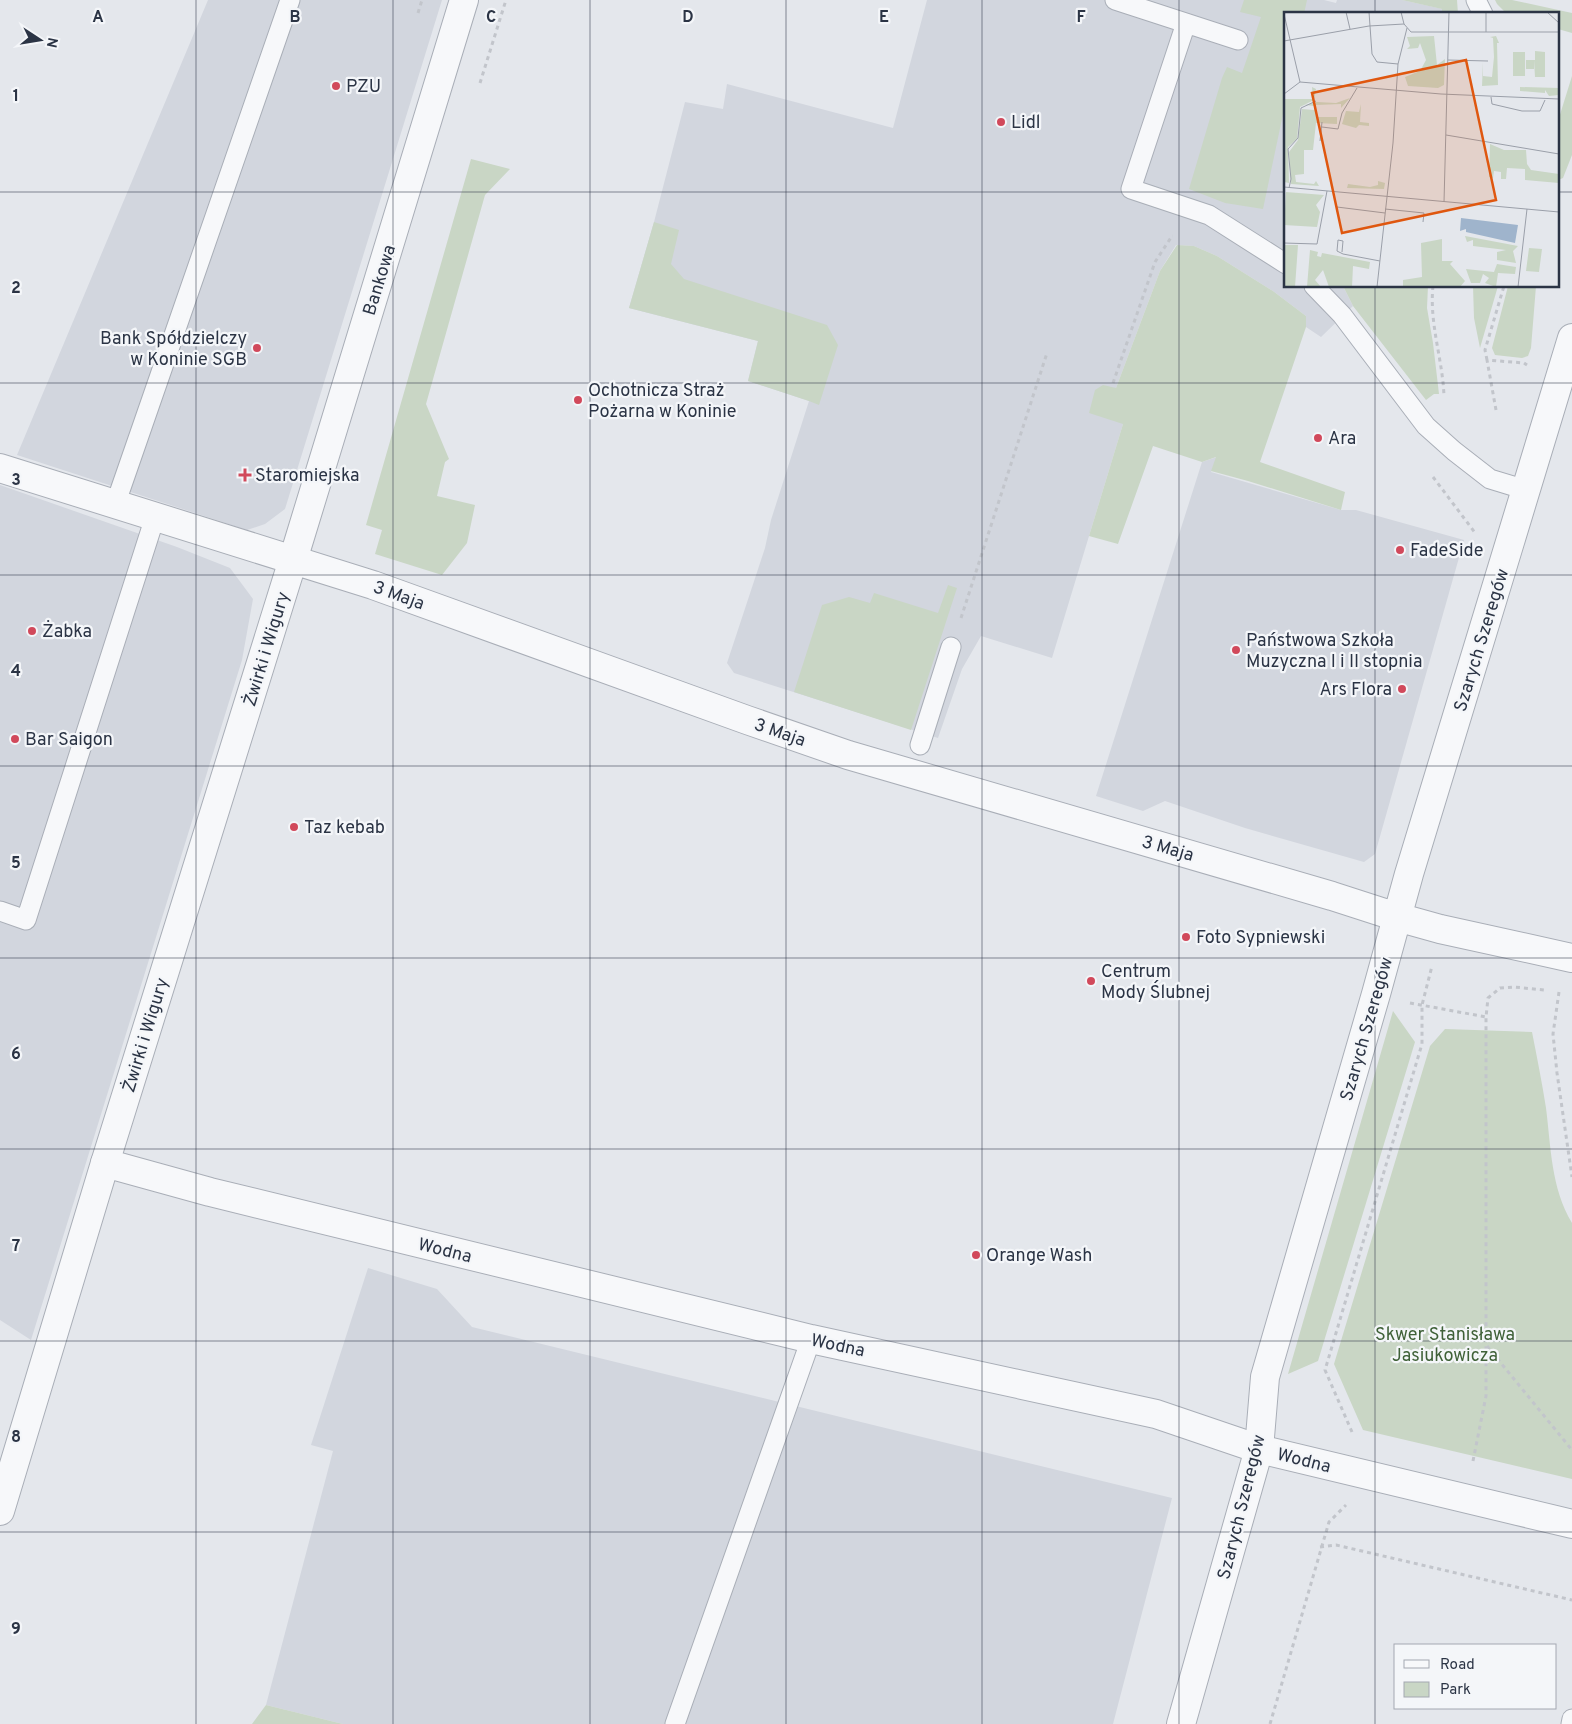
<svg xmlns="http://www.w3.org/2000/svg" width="1572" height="1724" viewBox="0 0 1572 1724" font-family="Overpass,sans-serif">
<rect width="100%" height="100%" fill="#e4e7ec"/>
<path fill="#d2d6de" d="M208 0H442L285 509 265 524 247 530 17 455Z
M927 0H1324L1336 3 1337 0H1402L1443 9 1442 14H1286V286H1343L1353 306 1321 337 1306 327V316L1273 291 1217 256 1194 246 1176 245 1160 271 1116 388 1123 424 1052 658 981 636 962 669 938 738 734 673 727 663 765 548 771 520 809 401 748 381 758 341 629 308 654 222 685 102 723 109 727 84 893 128Z
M1217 457 1211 472 1341 510H1356L1464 540 1375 854 1364 862 1245 828 1165 801 1143 811 1096 796 1202 462Z
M0 485 177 547 230 568 253 599 242 660 31 1340 0 1320Z
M368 1268 437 1289 472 1327 1172 1498 1113 1724H343L266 1705 333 1451 311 1445Z"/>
<path fill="#c9d6c5" d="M1244 0H1307L1304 14H1286V100L1263 209 1225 203 1189 189 1222 78 1227 67 1242 73 1261 17 1240 12Z
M1402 0H1457L1458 14H1442V9Z
M1495 0H1512L1572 13V33L1558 29V14H1507L1497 4Z
M1572 76V155L1563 178 1558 180V121Z
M471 159 510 169 485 195 426 404 449 459 445 462 437 496 475 505 467 543 442 575 375 554 382 530 366 525Z
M654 222 679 230 671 264 684 279 827 325 838 345 819 405 809 401 748 381 758 341 629 308Z
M1177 245 1194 246 1217 256 1273 291 1306 316V327L1260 462 1345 492 1341 510 1248 481 1211 471 1216 457 1202 462 1153 446 1118 544 1089 536 1123 424 1089 413 1095 390 1103 385 1116 388 1160 271Z
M1343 286H1428L1427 308 1433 343 1439 394H1434L1426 400 1353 306Z
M1473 286H1498L1480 348 1474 318Z
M1508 286H1536L1531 348 1528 356 1522 358 1495 355 1492 348Z
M948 585 957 588 911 730 794 692 822 605 849 597 870 603 874 593 938 613Z
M1393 1011 1415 1042 1318 1361 1288 1374Z
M1445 1029 1532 1032C1537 1057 1542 1083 1546 1108 1551 1147 1551 1188 1572 1223V1479L1363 1430 1334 1364 1430 1046Z
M266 1705 343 1724H252Z"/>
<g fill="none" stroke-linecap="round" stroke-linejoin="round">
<defs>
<path id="service" d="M1115 0 1238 40
M1476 0 1483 14
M1186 23 1131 189 1209 215 1286 264
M1314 286 1342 315 1426 426 1454 451 1490 479 1526 490
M115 505 290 0
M920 745 951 647
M0 911 26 920 155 517
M675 1724 811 1339
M1571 1724 1572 1719"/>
<path id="pedestrian" d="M1397 917 1440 929 1572 958"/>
<path id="minor" d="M293 560 464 0
M105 1163 210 1192 811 1339 1156 1414 1259 1449 1572 1524"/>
<path id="tertiary" d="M0 468 373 585 747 720 848 755 1332 896 1397 917
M0 1511 105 1163 293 560
M1181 1724 1259 1449 1265 1377 1376 994 1409 874 1572 338"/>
</defs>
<use href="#service" stroke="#a9aeb7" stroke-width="21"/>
<use href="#pedestrian" stroke="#a9aeb7" stroke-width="30"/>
<use href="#minor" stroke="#a9aeb7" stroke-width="30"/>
<use href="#tertiary" stroke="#a9aeb7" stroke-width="30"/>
<path stroke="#c2c5cb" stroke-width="3" stroke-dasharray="4 4" stroke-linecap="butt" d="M418 13 422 0
M480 83 506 0
M1433 286C1429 324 1443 360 1444 397
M1487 360 1485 350 1504 286
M1113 383 1155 262 1172 236H1173
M1496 410 1487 360 1524 363 1527 365
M1433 477 1476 534
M961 618 1047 353
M1559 992 1553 1034 1557 1073 1572 1177
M1410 1003 1486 1017 1488 998 1500 988 1514 987 1544 990
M1487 1346 1572 1450
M1352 1432 1325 1370 1422 1044V1005L1432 966
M1473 1461 1486 1396V1017
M1320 1547 1336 1545 1572 1600
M1270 1724 1329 1522 1346 1505"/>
<use href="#service" stroke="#f7f8fa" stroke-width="19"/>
<use href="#pedestrian" stroke="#f7f8fa" stroke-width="28"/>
<use href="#minor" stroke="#f7f8fa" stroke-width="28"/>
<use href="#tertiary" stroke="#f7f8fa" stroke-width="28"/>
</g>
<path fill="none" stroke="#2b3445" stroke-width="1" stroke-opacity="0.55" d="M196 0V1724M393 0V1724M590 0V1724M786 0V1724M982 0V1724M1179 0V1724M1375 0V14M0 192H1286M1558 192H1572M1375 286V1724M0 383H1572M0 575H1572M0 766H1572M0 958H1572M0 1149H1572M0 1341H1572M0 1532H1572"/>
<g fill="#d1495b" stroke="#f4f6f9" stroke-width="2">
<circle cx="336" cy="86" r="5"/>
<circle cx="1001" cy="122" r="5"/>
<circle cx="257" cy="348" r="5"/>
<circle cx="578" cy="400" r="5"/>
<circle cx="1318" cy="438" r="5"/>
<path d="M242.5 467.5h5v5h5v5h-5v5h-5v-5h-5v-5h5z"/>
<circle cx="1400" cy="550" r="5"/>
<circle cx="32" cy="631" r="5"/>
<circle cx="1236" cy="650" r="5"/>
<circle cx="1402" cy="689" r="5"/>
<circle cx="15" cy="739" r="5"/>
<circle cx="294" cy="827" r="5"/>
<circle cx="1186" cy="937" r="5"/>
<circle cx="1091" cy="981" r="5"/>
<circle cx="976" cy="1255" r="5"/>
</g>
<g text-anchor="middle" stroke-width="4.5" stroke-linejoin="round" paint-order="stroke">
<g font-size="18" fill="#2b3445" stroke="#f4f6f9" text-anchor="start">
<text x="346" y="92">PZU</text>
<text x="1011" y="128">Lidl</text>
<text x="247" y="344" text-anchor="end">Bank Spółdzielczy<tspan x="247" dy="21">w Koninie SGB</tspan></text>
<text x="588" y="396">Ochotnicza Straż<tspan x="588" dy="21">Pożarna w Koninie</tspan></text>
<text x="1328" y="444">Ara</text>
<text x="255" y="481">Staromiejska</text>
<text x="1410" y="556">FadeSide</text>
<text x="42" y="637">Żabka</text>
<text x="1246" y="646">Państwowa Szkoła<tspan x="1246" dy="21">Muzyczna I i II stopnia</tspan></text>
<text x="1392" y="695" text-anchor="end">Ars Flora</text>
<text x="25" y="745">Bar Saigon</text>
<text x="304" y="833">Taz kebab</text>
<text x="1196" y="943">Foto Sypniewski</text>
<text x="1101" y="977">Centrum<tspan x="1101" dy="21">Mody Ślubnej</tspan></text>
<text x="986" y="1261">Orange Wash</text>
</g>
<g font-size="18" fill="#2b3445" stroke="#f4f6f9">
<text transform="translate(379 280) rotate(-73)" y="6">Bankowa</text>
<text transform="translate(399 595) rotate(20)" y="6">3 Maja</text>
<text transform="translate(1481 640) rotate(-73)" y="6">Szarych Szeregów</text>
<text transform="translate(266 649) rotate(-73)" y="6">Żwirki i Wigury</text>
<text transform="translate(780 732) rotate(19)" y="6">3 Maja</text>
<text transform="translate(1168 848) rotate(16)" y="6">3 Maja</text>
<text transform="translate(1366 1029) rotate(-74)" y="6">Szarych Szeregów</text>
<text transform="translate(145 1035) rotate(-73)" y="6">Żwirki i Wigury</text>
<text transform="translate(445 1250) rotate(14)" y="6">Wodna</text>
<text transform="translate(838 1345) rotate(12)" y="6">Wodna</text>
<text transform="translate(1304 1460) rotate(14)" y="6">Wodna</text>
<text transform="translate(1241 1507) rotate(-76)" y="6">Szarych Szeregów</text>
</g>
<g font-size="18" fill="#3f6138" stroke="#f4f6f9">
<text x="1445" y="1340">Skwer Stanisława<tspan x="1445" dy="21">Jasiukowicza</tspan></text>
</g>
</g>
<g transform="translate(1284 12)">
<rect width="275" height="275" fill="#e4e7ec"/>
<path d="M150 24 153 53 161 47 160 73 154 76 124 74 121 65 136 59 142 48 136 31 134 36 123 37 126 34 123 25ZM212 24 215 31H213L214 73 198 74 199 50V64L208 65 210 45 209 26 206 25ZM251 39 261 40V65H251L250 48V57H242V48H251ZM229 40H241V64H229ZM28 75 32 77 30 88 16 95 13 127 4 135 5 171 0 170V84L1 87H29ZM236 75 275 76V83L265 84 261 78V81L236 79ZM66 86 57 96V92L32 93 33 105H53V112L32 111 29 138H20V162L11 163 12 170 30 172 32 169 35 174 7 172 5 140 14 128 18 97 30 98V94L21 93 33 90 52 91ZM77 92 76 110 85 111V114L75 113 72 116 58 112 62 99 75 100ZM206 132 220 138H242L243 152 247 158 275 162V171L241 168V157L223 156 222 167H217V160L210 159 209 166 205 165ZM94 169 101 171 100 177 63 176 64 172 86 175 94 173ZM2 180 40 183 32 193 36 200 33 215 0 213ZM181 224 234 234 229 239 232 251 213 248V240L222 238 189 234V228L183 230ZM158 227V249H169L166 252 181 269 176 275H119V268L138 265 137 231ZM0 233H14L11 275H0ZM245 236 258 237 255 260 242 259ZM26 238 34 240 33 244 37 245 38 241 86 250 85 257 69 254 68 275H45L39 258 31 268 37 275H23ZM213 252 232 255 231 262 214 261 212 275 201 271 205 266 199 262 196 271H187L182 257 210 260Z" fill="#c9d6c5"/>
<path d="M177 206 234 213 231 231 182 220V217L176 219Z" fill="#9fb4cc"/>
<path fill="none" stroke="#9a9fa9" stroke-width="1" d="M62 0 66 17M85 0 88 42 93 50 114 52M117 0 120 12 127 20H275M263 0 275 11M0 2 16 70M202 20V0M0 29 85 14 120 12M164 48 204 49M16 70 157 82 275 87M0 82 16 70M207 85 208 92 238 99H256L261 88M38 115 54 117 58 101 73 76M162 123 275 142M36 129 38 110M0 175 275 200M5 176 7 167 4 137 14 126 17 96 32 89M160 190 165 0M53 195 101 201M101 197 140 201 139 210M0 231 33 232 43 179M58 240 59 229 54 228 53 239 59 242 96 249M93 275 109 131 114 52 123 16M234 275 243 197"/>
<path fill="#df570f" fill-opacity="0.15" stroke="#df570f" stroke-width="2.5" d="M182 48 212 188 58 221 28 81Z"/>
<rect width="275" height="275" fill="none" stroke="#2b3445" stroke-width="2.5"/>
</g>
<g font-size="16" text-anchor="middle" font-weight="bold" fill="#2b3445" stroke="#f4f6f9" stroke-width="4.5" stroke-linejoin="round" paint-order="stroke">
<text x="98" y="22">A</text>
<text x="295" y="22">B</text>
<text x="491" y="22">C</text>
<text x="688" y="22">D</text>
<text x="884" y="22">E</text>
<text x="1081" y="22">F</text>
<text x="16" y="101">1</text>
<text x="16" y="293">2</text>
<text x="16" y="485">3</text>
<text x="16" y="676">4</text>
<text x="16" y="868">5</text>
<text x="16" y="1059">6</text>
<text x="16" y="1251">7</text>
<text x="16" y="1442">8</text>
<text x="16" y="1634">9</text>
</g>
<rect x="1394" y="1644" width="162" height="65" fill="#f4f6f9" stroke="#a4a8b1"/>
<rect x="1404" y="1660" width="25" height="8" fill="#f7f8fa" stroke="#a4a8b1"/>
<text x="1440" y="1669" font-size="15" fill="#2b3445">Road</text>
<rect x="1404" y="1682" width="25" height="15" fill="#c9d6c5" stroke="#a4a8b1"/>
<text x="1440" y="1694" font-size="15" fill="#2b3445">Park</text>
<g transform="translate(40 40) rotate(102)" stroke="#f4f6f9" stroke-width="4" paint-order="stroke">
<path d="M0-4L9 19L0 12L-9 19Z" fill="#2b3445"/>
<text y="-8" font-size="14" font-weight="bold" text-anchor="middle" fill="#2b3445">N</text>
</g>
</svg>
